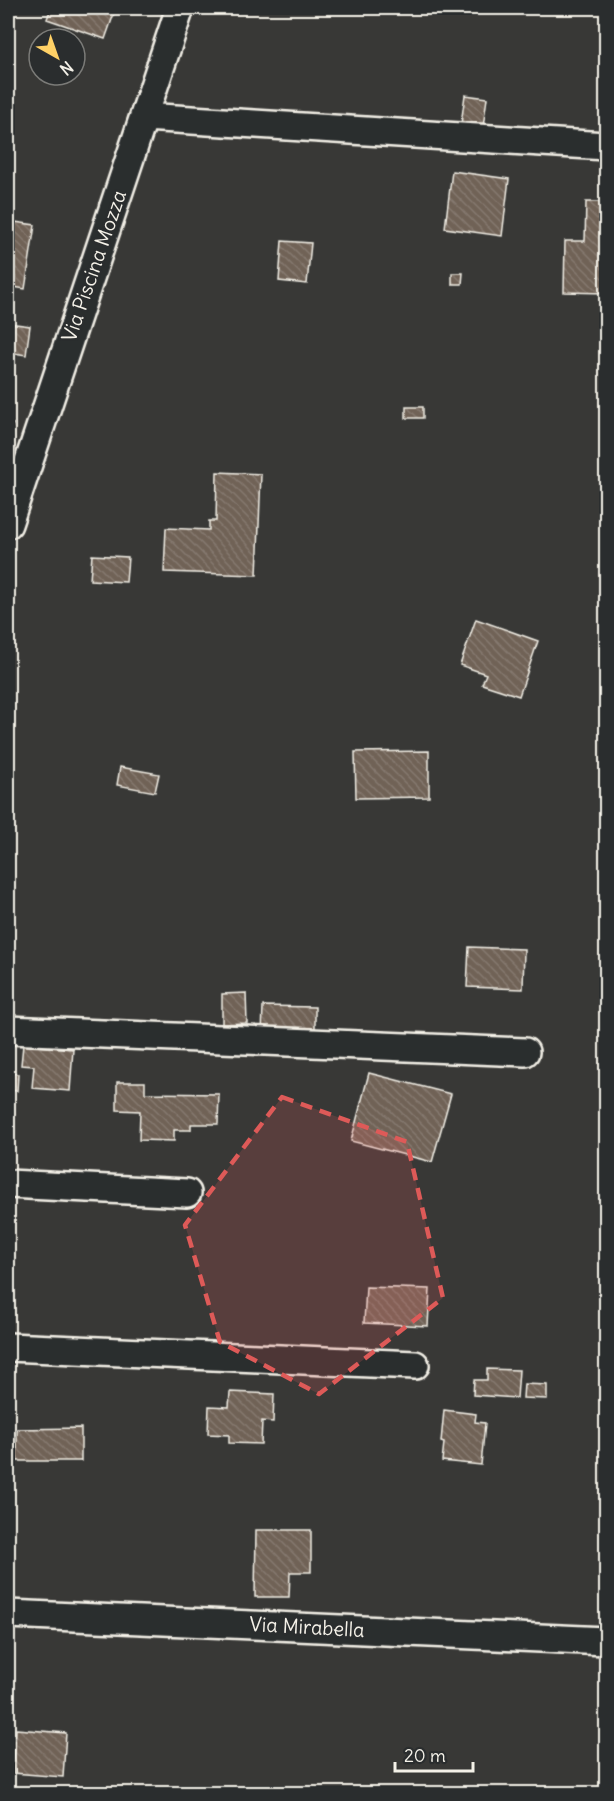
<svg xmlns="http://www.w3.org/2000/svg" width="614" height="1801" viewBox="0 0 614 1801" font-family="Delius,sans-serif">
<defs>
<pattern id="building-back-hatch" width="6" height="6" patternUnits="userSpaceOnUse" patternTransform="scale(1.5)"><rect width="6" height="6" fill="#706257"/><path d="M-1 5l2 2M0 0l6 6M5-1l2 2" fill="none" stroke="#85796f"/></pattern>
</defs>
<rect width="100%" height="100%" fill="#383836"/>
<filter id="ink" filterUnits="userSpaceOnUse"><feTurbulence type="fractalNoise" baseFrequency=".0167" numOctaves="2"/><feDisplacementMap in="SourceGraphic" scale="12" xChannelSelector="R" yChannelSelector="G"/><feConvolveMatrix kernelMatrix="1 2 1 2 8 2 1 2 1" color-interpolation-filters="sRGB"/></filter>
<g filter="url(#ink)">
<path fill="url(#building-back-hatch)" stroke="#f4f1e8" stroke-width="1.5" d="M51 8H116L105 39 47 19Z
M465 95 487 98 482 134 460 131Z
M452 171 509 179 502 236 445 228Z
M586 202H606V293L564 292 565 241H585Z
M8 221 35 225 25 289 8 286Z
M282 241 311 243 307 284 279 281Z
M452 273H463L462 284H452Z
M8 323 30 326 26 355 8 352Z
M406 407H423V418H406Z
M8 422 13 424 8 439Z
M217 472 261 474 257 575 164 572 166 528 209 530V521H216Z
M92 555 128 557 126 582 90 580Z
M476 619 538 641 519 696 482 684 486 674 460 665Z
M429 751V797L356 798 355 752Z
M120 767 159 774 155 792 117 785Z
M469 947 524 949 523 989 467 987Z
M246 993 247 1023 222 1024V994Z
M263 1006 315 1007V1036L262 1035Z
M23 1045 73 1049 70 1091 32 1088 34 1066 21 1065Z
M8 1073 18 1074 17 1091 8 1090Z
M369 1073 451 1094 432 1162 351 1141Z
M117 1082H145V1093L219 1094 218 1124H191V1130H174V1141L139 1140 140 1111 117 1110Z
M366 1287 430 1289 428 1326 364 1323Z
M487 1369 519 1370 517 1398 473 1395 474 1380H487Z
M524 1384 547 1385V1399L523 1398Z
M230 1392 274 1394 273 1422 262 1421 261 1444 229 1443V1435L208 1434 209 1406 229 1407Z
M444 1410 476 1414 475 1422 485 1423 481 1465 442 1461 444 1443 441 1442Z
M81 1428V1461H17V1429Z
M256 1530H311V1572H290L289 1597H255Z
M16 1729 66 1733 63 1777 13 1773Z"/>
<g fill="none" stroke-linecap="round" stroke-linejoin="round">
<defs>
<path id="minor" d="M144 117 606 146
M8 524 180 8
M8 1030 525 1052
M8 1184 187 1193
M8 1347 415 1365
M8 1614 606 1641"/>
</defs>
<use href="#minor" stroke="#f4f1e8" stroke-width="32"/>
<use href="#minor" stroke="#2a2d2e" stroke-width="27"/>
</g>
</g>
<path fill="#de5a58" fill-opacity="0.2" stroke="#de5a58" stroke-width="4.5" stroke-dasharray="12 8" stroke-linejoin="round" d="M282 1097 407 1142 443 1298 319 1394 220 1342 185 1225Z"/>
<g text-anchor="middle" stroke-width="5" stroke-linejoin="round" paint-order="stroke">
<g font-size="20" fill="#f4f1e8" stroke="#2a2d2e">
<text transform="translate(94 266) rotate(-71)" y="7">Via Piscina Mozza</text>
<text transform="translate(307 1627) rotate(3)" y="7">Via Mirabella</text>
</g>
</g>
<rect width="614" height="1801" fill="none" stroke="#2a2d2e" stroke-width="30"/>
<rect x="15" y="15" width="584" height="1771" fill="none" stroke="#f4f1e8" stroke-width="2" filter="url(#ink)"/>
<g transform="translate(57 57) rotate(140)"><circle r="28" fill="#2a2d2e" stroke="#7b7b78" stroke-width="1.5"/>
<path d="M0-4.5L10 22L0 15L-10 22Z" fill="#ffd166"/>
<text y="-9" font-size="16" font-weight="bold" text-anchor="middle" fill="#f4f1e8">N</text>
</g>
<path d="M395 1762v9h78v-9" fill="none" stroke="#f4f1e8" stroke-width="3"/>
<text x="404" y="1762" font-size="18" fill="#f4f1e8" stroke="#2a2d2e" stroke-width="4.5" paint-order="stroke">20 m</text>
</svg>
